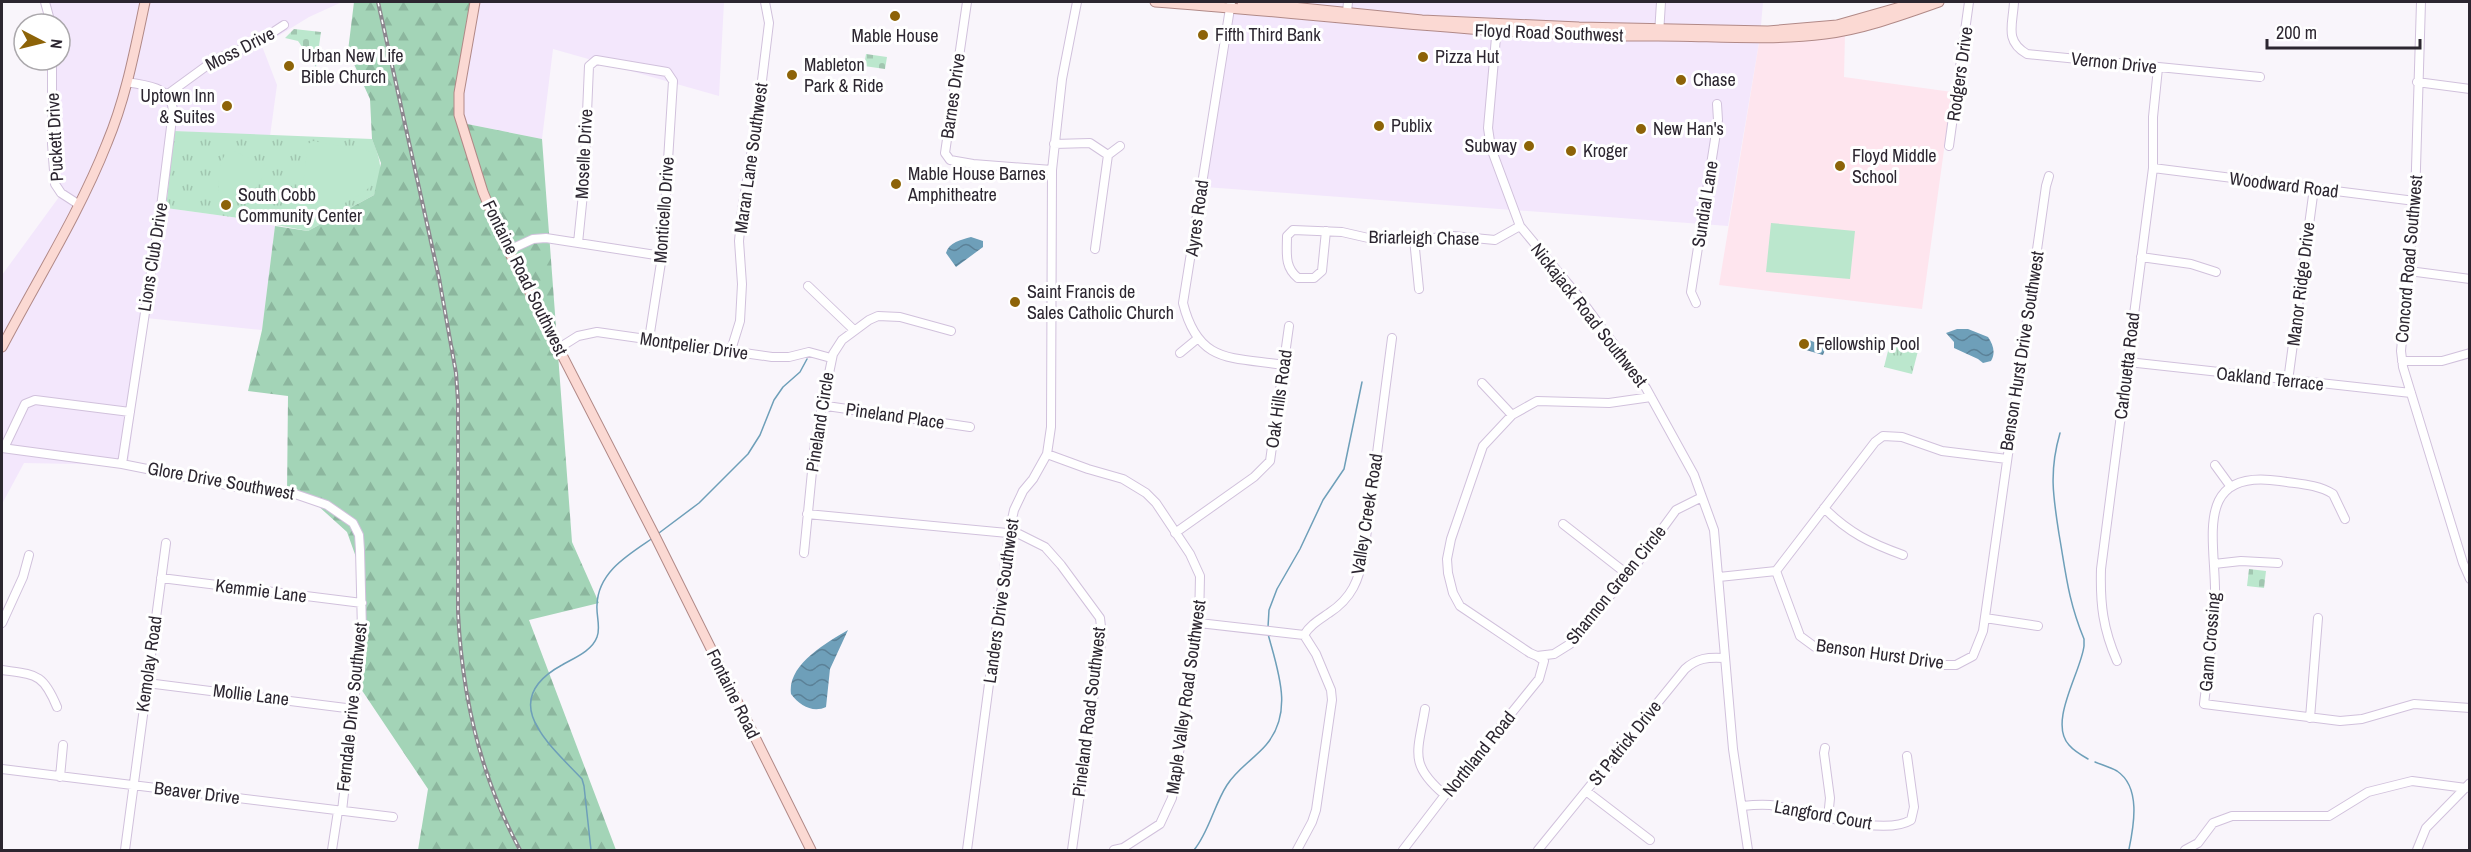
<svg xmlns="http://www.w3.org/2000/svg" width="2471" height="852" viewBox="0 0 2471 852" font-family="'Archivo Narrow',sans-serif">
<defs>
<pattern id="grass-tufts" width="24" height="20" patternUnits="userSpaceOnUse" patternTransform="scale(1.5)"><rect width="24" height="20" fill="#bbe7cd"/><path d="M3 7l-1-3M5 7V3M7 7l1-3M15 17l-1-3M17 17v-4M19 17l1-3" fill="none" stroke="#a1c6b0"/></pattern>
<pattern id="forest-firs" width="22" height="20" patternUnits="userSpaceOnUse" patternTransform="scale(1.5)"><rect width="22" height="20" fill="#a3d4b7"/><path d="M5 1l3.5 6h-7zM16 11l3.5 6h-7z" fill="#8cb69e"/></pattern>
<pattern id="cemetery-stones" width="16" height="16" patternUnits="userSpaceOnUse" patternTransform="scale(1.5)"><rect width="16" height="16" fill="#bbe7cd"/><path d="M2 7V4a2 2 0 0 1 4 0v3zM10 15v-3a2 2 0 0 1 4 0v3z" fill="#a1c6b0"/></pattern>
<pattern id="water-waves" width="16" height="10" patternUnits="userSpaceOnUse" patternTransform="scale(1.5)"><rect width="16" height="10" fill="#6e9fb9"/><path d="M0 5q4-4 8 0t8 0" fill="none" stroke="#5b8197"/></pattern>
</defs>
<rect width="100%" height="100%" fill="#f9f5fb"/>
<path fill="#f3e7fc" d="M43 2H342L309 17 262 46 277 85 270 136 173 131 166 208 239 218 275 226 262 330 146 318 128 465 24 463 2 504V275L59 197 54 92 55 60H60V24H56L50 16Z
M472 2H724L719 96 553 49 542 139 462 123 460 86Z
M1231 2H1763L1760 37 1728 226 1205 187Z"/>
<path fill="#fee5ee" d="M1845 34 1844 77 1952 92 1922 309 1719 285 1760 37Z"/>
<path fill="url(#grass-tufts)" d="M174 131 372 139C382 164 383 169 374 195L308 231 239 218 166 208Z
M1890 343 1918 351 1912 374 1884 367Z"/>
<path fill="url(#forest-firs)" d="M354 2H472L460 86 462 123 542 139 572 542 599 603 529 620 616 850H418L428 789 353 677 358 603 357 560 347 532 316 504 287 494 288 396 248 391 262 330 275 226 308 231 374 195 381 163 372 139 370 99 348 51Z"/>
<path fill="url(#cemetery-stones)" d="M294 29 321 32 316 67 298 41 285 38Z
M866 54 887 57 885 69 864 66Z
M2249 569 2266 571 2264 588 2247 586Z"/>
<path fill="#bbe7cd" d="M313 141 374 152C374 162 376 175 371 185 365 196 312 220 299 217L308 144Z
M229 151H234L268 167C251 198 253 196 218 196 219 182 217 160 229 151Z
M1771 223 1855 231 1850 279 1766 272Z"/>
<path fill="url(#water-waves)" d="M971 237 983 241V247L956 267 946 253C949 242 961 240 971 237Z
M1957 329H1968L1988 337C1993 344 1996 353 1991 361L1983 363 1978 359 1954 348V342L1946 333Z
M1809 340 1819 344 1823 340 1828 342 1823 355 1806 350Z
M848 630 830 669 826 707C813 713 800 706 791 694 787 665 826 643 848 630Z"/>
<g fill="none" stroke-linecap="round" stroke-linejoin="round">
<path stroke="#6e9fb9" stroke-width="1.5" d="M2060 433C2049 471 2053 496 2059 534 2066 574 2068 600 2084 639V646C2081 672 2048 722 2069 745 2074 751 2081 755 2088 759
M659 533 699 503 748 454 760 435 774 400 783 387 800 372 807 359
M1268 627 1269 610 1277 589 1300 549 1323 500 1344 469 1362 382
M2095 762C2102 765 2110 767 2117 771 2141 787 2134 825 2129 849
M591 850 584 786 582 779C549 744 496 701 562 665 574 658 592 651 597 637 601 628 596 615 597 605 598 572 628 555 653 538
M1194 850C1209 832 1214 805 1227 785 1237 769 1254 759 1266 745 1294 712 1278 671 1268 634"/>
<defs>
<path id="minor" d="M45 2 51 24
M967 2 945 153 950 160 973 164 1052 170
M1231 2 1183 303C1198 364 1231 357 1284 365
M2014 2C2013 24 2004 41 2027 54L2260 77
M2421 2 2415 201 2401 351 2403 367 2463 563 2470 579
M1347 12 1348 2
M1497 26 1488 128 1491 148 1520 226 1579 297 1646 388 1694 475 1714 530 1733 749 1748 850
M1659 34 1661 2
M52 60V144L55 184 61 193 78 204
M2417 82 2470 89
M168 94 216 59 255 44 284 25
M1054 144 1090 143 1108 155 1095 249
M1949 146 1969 2
M1108 155 1120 146
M2153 168 2415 201
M1326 231 1322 271 1314 278H1298C1284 267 1287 253 1287 236L1293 230 1342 232 1377 240 1404 241 1453 236 1495 240 1520 226
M1414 239 1419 289
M578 243 584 184 589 66 596 60 667 72 673 81 662 256 649 339
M509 250 533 239 546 238 662 256
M2141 257 2191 264 2216 272
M2409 271 2470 279
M808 286 854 330
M1696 303 1691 292 1718 120 1717 104
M559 348 578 336 597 332 772 357H789L809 352 831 358
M731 350 740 321 742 284 739 241 742 211 759 105 769 23 765 2
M1180 353 1197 339
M2402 361H2442L2470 353
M2128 362 2411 393
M2288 381 2314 188
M1482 383 1512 415
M1651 397 1609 403 1537 401 1512 415 1483 446 1451 539 1447 559 1448 573 1453 593 1460 606 1530 653 1537 656 1554 654 1570 644 1638 562 1676 510 1702 497
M820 405 970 427
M2 448 122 464 242 488 295 494 327 505 353 523 359 535 360 550 362 631 342 811
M4 448 25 404 35 400 130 412
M1047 454 1088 469 1123 479 1146 493 1156 503 1190 554 1200 576 1199 623 1172 798 1160 824 1123 848 1114 850
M122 464 161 207 173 111C171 86 147 86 127 82
M2215 465 2231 487
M1824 508C1849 533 1870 543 1903 555
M807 514 1019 534 1045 547 1061 565 1100 618 1102 636 1072 850
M2345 519 2333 494C2317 484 2298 484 2280 481 2190 467 2217 544 2215 599 2214 634 2208 669 2204 704L2340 721 2362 719 2414 704 2470 708
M1563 524 1627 574
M1175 533 1254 477 1270 461 1289 326
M804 553 815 441 833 354 842 340 869 320 878 316 900 317 951 331
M2214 564 2241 561 2278 563
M1776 571 1800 636 1815 647 1943 665H1956L1973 656 1983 631 2046 186 2049 176
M1719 577 1776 571 1875 442 1883 436 1902 437 1942 451 2007 459
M161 578 362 603
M1985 618 2038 626
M2 623 23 577 29 555
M1199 623 1304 635
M1304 635C1310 625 1319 620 1329 613 1352 598 1359 580 1364 553L1392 338
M2117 661C2103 629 2100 604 2101 569L2153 168V117L2158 68
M2 670C36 675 43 673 57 707
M147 683 354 709
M1425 709C1418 752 1408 764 1445 795
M2310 718 2318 618
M1825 748 1824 753 1830 798 1828 818
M2 769 393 817
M60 777 63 745
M1586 791 1650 840
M1742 806C1751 805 1760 804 1770 805 1803 809 1882 838 1911 820L1914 807 1907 756
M125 850 166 543
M332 850 338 811
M967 850 1009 533 1014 510 1023 491 1033 479 1047 454 1051 427 1052 170 1062 79 1077 2
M1297 850 1312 822 1316 810 1332 700 1331 690 1316 654 1304 635
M1403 850 1445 795 1539 679 1544 661 1537 656
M1538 850 1685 669C1697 658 1708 657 1724 658
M2185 850 2198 843 2213 823 2232 816H2329L2368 792 2412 781 2466 788
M2417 850 2426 828 2470 783"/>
<path id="major" d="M475 2 459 93V115L483 192 502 238 656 538 811 850
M1155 2C1323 14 1489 37 1658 36 1713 36 1770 41 1825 34 1864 29 1902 15 1939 2
M1242 2 1422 20 1579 27 1768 31 1837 25 1918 2
M2 347C37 280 79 214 107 143 126 98 135 49 145 2"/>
</defs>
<use href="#minor" stroke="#d1c1dc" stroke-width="10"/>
<use href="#major" stroke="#b18987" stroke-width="11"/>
<use href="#minor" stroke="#fff" stroke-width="8"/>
<use href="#major" stroke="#fbd9d3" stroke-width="9"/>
<defs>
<path id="rail" d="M378 2 439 278 456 373 458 401V612C462 696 480 776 520 850"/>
</defs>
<use href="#rail" stroke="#8c878f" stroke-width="4"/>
<use href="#rail" stroke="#fff" stroke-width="1.5" stroke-dasharray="4.5" stroke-linecap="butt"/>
</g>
<g fill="#8d6308" stroke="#fff" stroke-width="2">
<circle cx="895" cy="16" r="6"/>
<circle cx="1203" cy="35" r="6"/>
<circle cx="1423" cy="57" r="6"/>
<circle cx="289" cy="66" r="6"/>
<circle cx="792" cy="75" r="6"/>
<circle cx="1681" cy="80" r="6"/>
<circle cx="227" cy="106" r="6"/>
<circle cx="1379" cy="126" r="6"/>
<circle cx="1641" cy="129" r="6"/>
<circle cx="1529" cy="146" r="6"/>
<circle cx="1571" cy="151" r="6"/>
<circle cx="1840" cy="166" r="6"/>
<circle cx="896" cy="184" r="6"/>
<circle cx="226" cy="205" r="6"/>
<circle cx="1015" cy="302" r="6"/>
<circle cx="1804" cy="344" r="6"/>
</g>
<g text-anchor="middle" stroke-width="6" stroke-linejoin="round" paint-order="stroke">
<g font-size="18" fill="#2c2630" stroke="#fff">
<text transform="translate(1549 33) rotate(2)" y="6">Floyd Road Southwest</text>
<text transform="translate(240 49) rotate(-27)" y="6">Moss Drive</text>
<text transform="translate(2114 63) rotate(6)" y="6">Vernon Drive</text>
<text transform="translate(1960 74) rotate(-82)" y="6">Rodgers Drive</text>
<text transform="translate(953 96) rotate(-82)" y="6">Barnes Drive</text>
<text transform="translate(55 137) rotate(-93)" y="6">Puckett Drive</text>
<text transform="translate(584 154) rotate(-87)" y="6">Moselle Drive</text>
<text transform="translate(751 158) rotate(-82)" y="6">Maran Lane Southwest</text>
<text transform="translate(2284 185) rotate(7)" y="6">Woodward Road</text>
<text transform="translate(1705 204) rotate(-81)" y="6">Sundial Lane</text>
<text transform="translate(664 210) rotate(-86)" y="6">Monticello Drive</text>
<text transform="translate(1197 218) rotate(-82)" y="6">Ayres Road</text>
<text transform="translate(1424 238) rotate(1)" y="6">Briarleigh Chase</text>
<text transform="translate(153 257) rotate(-81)" y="6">Lions Club Drive</text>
<text transform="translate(2409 259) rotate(-85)" y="6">Concord Road Southwest</text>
<text transform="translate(525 278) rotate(64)" y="6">Fontaine Road Southwest</text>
<text transform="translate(2301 284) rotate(-83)" y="6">Manor Ridge Drive</text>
<text transform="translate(1589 315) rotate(52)" y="6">Nickajack Road Southwest</text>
<text transform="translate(694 346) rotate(8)" y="6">Montpelier Drive</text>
<text transform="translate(2022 351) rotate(-81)" y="6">Benson Hurst Drive Southwest</text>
<text transform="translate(2127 366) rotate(-83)" y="6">Carlouetta Road</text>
<text transform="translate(2270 379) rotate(6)" y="6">Oakland Terrace</text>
<text transform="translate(1279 399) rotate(-82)" y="6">Oak Hills Road</text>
<text transform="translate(895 416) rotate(8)" y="6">Pineland Place</text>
<text transform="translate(820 422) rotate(-81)" y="6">Pineland Circle</text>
<text transform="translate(221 481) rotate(10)" y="6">Glore Drive Southwest</text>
<text transform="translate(1367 514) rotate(-81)" y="6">Valley Creek Road</text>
<text transform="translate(1616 585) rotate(-51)" y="6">Shannon Green Circle</text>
<text transform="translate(261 591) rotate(7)" y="6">Kemmie Lane</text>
<text transform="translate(1001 601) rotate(-82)" y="6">Landers Drive Southwest</text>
<text transform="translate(2210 642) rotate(-85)" y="6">Gann Crossing</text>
<text transform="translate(1880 654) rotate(8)" y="6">Benson Hurst Drive</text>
<text transform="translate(149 664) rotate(-82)" y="6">Kemolay Road</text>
<text transform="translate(733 694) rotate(64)" y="6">Fontaine Road</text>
<text transform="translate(251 695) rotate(7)" y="6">Mollie Lane</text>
<text transform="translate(1186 697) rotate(-82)" y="6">Maple Valley Road Southwest</text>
<text transform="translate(352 707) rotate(-84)" y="6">Ferndale Drive Southwest</text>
<text transform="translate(1089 712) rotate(-83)" y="6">Pineland Road Southwest</text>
<text transform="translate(1625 743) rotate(-51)" y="6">St Patrick Drive</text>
<text transform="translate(1479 754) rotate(-51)" y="6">Northland Road</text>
<text transform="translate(197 793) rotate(7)" y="6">Beaver Drive</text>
<text transform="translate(1823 815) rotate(10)" y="6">Langford Court</text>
</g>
<g font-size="18" fill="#2c2630" stroke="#fff" text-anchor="start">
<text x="1215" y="41">Fifth Third Bank</text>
<text x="895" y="42" text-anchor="middle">Mable House</text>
<text x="301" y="62">Urban New Life<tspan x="301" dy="21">Bible Church</tspan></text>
<text x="1435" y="63">Pizza Hut</text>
<text x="804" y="71">Mableton<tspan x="804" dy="21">Park &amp; Ride</tspan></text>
<text x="1693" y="86">Chase</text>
<text x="215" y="102" text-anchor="end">Uptown Inn<tspan x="215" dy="21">&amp; Suites</tspan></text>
<text x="1391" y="132">Publix</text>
<text x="1653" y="135">New Han's</text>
<text x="1517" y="152" text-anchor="end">Subway</text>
<text x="1583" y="157">Kroger</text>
<text x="1852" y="162">Floyd Middle<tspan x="1852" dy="21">School</tspan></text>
<text x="908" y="180">Mable House Barnes<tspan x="908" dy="21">Amphitheatre</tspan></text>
<text x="238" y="201">South Cobb<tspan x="238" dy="21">Community Center</tspan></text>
<text x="1027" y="298">Saint Francis de<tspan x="1027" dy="21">Sales Catholic Church</tspan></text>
<text x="1816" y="350">Fellowship Pool</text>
</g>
</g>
<rect width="2471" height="852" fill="none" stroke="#2c2630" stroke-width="6"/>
<g transform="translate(42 42) rotate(97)"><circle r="28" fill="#ffffff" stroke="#aba8ac" stroke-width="1.5"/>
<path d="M0-4.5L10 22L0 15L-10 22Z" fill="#8d6308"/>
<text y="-9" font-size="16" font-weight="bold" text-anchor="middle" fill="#2c2630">N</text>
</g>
<path d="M2267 39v9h153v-9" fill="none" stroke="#2c2630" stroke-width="3"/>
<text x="2276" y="39" font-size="18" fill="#2c2630" stroke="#ffffff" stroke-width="4.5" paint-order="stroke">200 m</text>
</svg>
